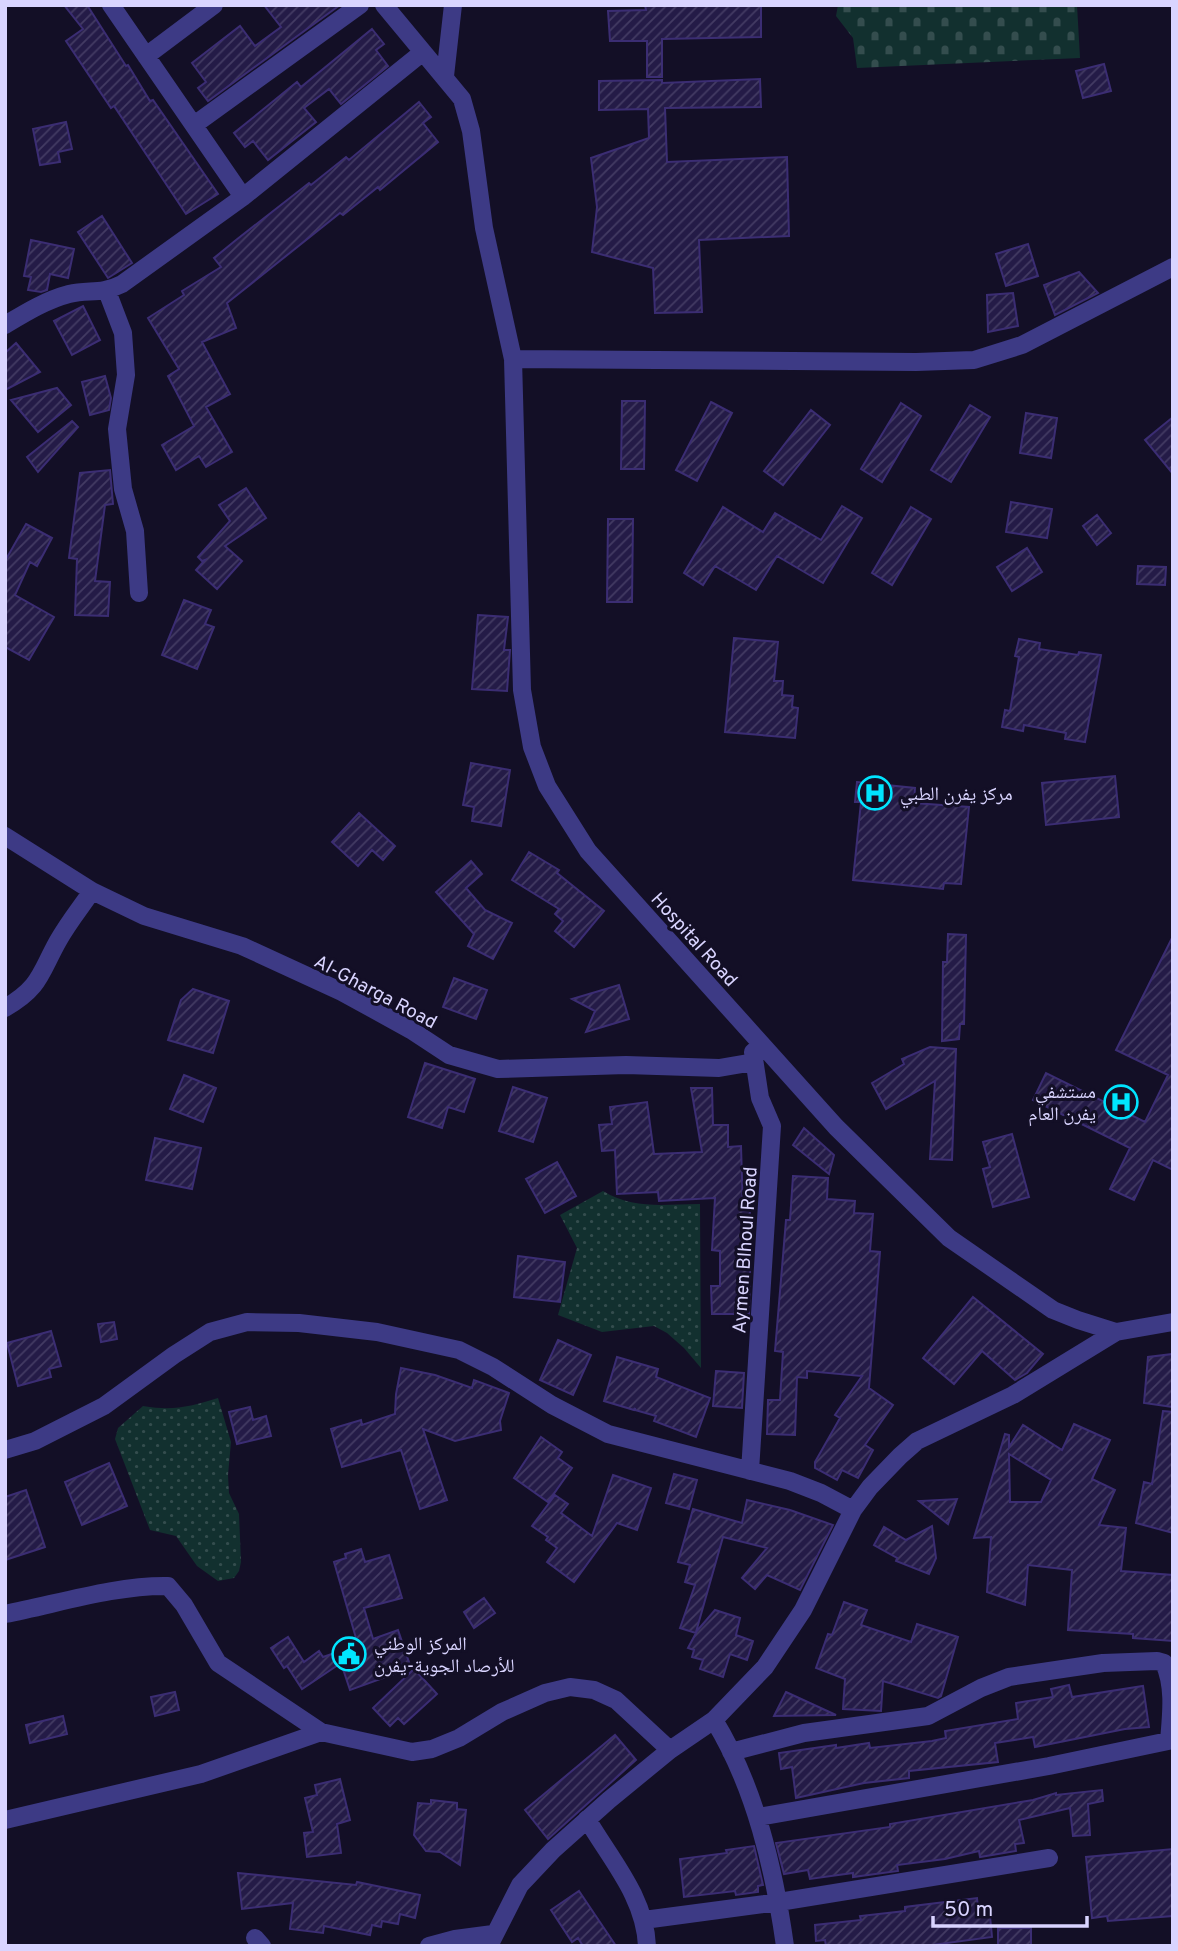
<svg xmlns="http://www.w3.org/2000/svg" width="1178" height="1951" viewBox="0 0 1178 1951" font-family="Overpass,'Noto Naskh Arabic',sans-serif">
<defs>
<pattern id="grass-dots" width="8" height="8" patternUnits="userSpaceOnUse" patternTransform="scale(1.75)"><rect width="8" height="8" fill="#12302f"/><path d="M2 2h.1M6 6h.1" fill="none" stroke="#344d4e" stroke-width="1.8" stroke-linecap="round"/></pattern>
<pattern id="cemetery-stones" width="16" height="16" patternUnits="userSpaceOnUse" patternTransform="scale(1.75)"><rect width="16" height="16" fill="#12302f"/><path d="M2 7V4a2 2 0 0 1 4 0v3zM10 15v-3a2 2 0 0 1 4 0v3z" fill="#344d4e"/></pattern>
<pattern id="building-hatch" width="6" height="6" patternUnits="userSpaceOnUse" patternTransform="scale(1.75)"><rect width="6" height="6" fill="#241b47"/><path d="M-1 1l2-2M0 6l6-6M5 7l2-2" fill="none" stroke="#433b63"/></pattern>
</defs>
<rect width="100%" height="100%" fill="#130f26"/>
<path fill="url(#grass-dots)" d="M603 1191C634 1210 664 1204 700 1204L701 1368 684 1348 667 1333 654 1326 602 1332 558 1315 577 1248 560 1215Z
M218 1398 231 1442 228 1475 229 1493 239 1514 241 1562 239 1571 234 1578 218 1581 197 1566 176 1536 150 1530 115 1439 118 1428 143 1406C173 1411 189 1407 218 1398Z"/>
<path fill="url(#cemetery-stones)" d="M838 5H1077L1080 58 857 68 853 38 836 16Z"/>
<path fill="url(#building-hatch)" stroke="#3b2d73" stroke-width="2" fill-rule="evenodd" d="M64 5H87L126 66 128 65 150 101 153 100 218 194 186 214 114 106 111 108 66 41 83 29Z
M264 5H340L208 101 198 88 206 82 192 63 240 26 255 46 281 27Z
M645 5 761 6V37L662 39V77H647V41H610L608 11 646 10Z
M372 29 384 44 376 50 388 66 341 104 329 89 304 108 316 122 268 160 253 141 245 147 234 133 297 82 301 87Z
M1104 64 1111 91 1083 98 1076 71Z
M760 79 761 107 665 108 667 162 787 157 789 236 699 240 702 312 655 313 653 268 592 252 597 207 591 158 649 138 648 109 599 110V81L662 80V83Z
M419 102 431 117 423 123 438 142 380 190 378 187 343 215 340 213 227 303 236 328 202 342 230 394 206 407 232 452 206 467 199 456 176 470 162 445 194 426 168 376 179 369 148 318 184 295 182 291 221 267 214 258 236 240 309 183 311 185 346 157 349 160Z
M66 122 72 149 58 152 60 162 40 165 33 129Z
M102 216 132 263 108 278 78 232Z
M31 240 74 249 68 278 50 274 47 290 41 292 28 290 31 277 24 276Z
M1028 244 1038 276 1006 286 996 254Z
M1079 272 1098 293 1055 315 1044 285Z
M1013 293 1018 326 988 332 987 295Z
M83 306 100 340 72 355 54 321Z
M16 343 40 372 5 390V353Z
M105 376 111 398 109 410 90 415 82 382Z
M57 388 71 405 38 432 11 400Z
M622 401H645L644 469H621Z
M711 402 732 413 697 481 676 470Z
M901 403 921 416 882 482 861 469Z
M970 405 990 417 951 482 931 470Z
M811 410 830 425 783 485 764 471Z
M1026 413 1057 418 1051 458 1020 453Z
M1173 417V474L1145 440Z
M72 421 78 427 38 472 27 457Z
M110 470 113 504 105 505 95 581 110 582 108 616 75 615 77 559 69 558 80 473Z
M246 488 266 518 225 546 242 561 217 589 196 570 205 560 202 561 198 557 230 521 219 505Z
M1011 502 1052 509 1047 538 1006 532Z
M842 506 862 518 823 583 777 556 756 590 715 566 703 585 684 573 723 507 763 532 775 513 821 540Z
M911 507 931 519 892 585 872 573Z
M1097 515 1111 533 1097 545 1083 526Z
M608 519H633L632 602H607Z
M26 524 52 538 37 566 30 562 15 595 54 617 29 660 5 647V561Z
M1027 548 1042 572 1012 591 997 567Z
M1138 566 1166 567 1165 585 1137 584Z
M184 600 211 610 205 624 214 627 197 669 162 655Z
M478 615 508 617 504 650H510L507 691 472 689Z
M734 638 778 642 774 681H783L782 695 793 696 792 707 798 708 795 738 725 732Z
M1019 639 1040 643 1039 649 1078 655 1079 652 1101 655 1085 742 1065 739 1066 733 1024 725 1023 731 1002 727 1005 710 1010 711 1019 657 1015 656Z
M471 763 510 770 501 826 472 821 474 807 463 805Z
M1115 776 1119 817 1046 825 1042 783Z
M857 782 915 788 914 803 969 807 961 884 944 883 943 889 853 880 861 802H855Z
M359 813 395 846 383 860 372 850 358 866 332 842Z
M529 852 559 870 557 873 604 911 574 947 555 931 563 921 555 914 559 909 512 880Z
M471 861 482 874 466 888 485 910 512 923 493 959 468 946 474 934 436 892Z
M948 934 966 935 964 1024H960L959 1039 942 1041 943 962H947Z
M1173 936V1170L1153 1160 1134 1200 1110 1189 1130 1148 1033 1100 1046 1073 1145 1122 1168 1075 1116 1050Z
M454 978 487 990 476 1019 443 1007Z
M619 985 629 1019 586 1032 595 1011 572 999Z
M193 989 229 1001 213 1053 168 1040 181 1000Z
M930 1047 956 1049 952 1160 930 1159 935 1081 886 1109 872 1083 904 1064 902 1059Z
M425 1063 475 1079 464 1112 448 1107 442 1128 408 1117Z
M184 1075 216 1088 203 1122 170 1109Z
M513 1087 547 1098 533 1142 499 1131Z
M691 1088H712L713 1125H728V1147L741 1146 743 1211H750L746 1270H750L749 1314H712L711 1286H720V1251L712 1250 715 1198 659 1201 658 1192 617 1194 615 1150 602 1151 599 1125 612 1124 610 1107 647 1102 654 1154 702 1152Z
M804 1128 834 1155 829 1174 793 1145Z
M1012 1134 1029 1197 993 1207 983 1169 990 1167 983 1142Z
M155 1138 201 1148 192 1189 146 1180Z
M557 1162 576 1196 545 1213 526 1179Z
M793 1176 828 1178 827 1199 855 1201 854 1213 873 1214 870 1251 880 1252 869 1388 893 1405 865 1445 873 1450 858 1478 842 1470 837 1480 815 1468V1462L840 1418 835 1415 862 1376 807 1371V1378L797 1377 795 1435 767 1434 768 1400H780L783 1352 775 1351 786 1220H790Z
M518 1256 565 1262 560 1302 514 1297Z
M973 1297 1043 1354 1027 1373 1015 1380 982 1351 954 1384 923 1358Z
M114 1322 117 1339 101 1342 98 1324Z
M51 1331 61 1366 49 1369 51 1377 18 1386 7 1343Z
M558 1340 591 1355 573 1395 540 1380Z
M1173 1354V1407L1144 1403 1148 1357Z
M617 1357 658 1369 656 1377 710 1398 696 1437 654 1421 656 1416 635 1410V1408L634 1410 604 1401Z
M401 1368 435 1375 472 1388 474 1380 509 1393 500 1421 501 1430 455 1441 423 1429 447 1500 420 1509 401 1450 342 1467 331 1429 361 1420 362 1425 395 1414 396 1394Z
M716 1371 744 1373 742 1408 713 1406Z
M250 1407 253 1420 266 1416 271 1436 237 1444 229 1412Z
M1163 1411 1173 1412V1533L1136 1523 1144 1482 1152 1484Z
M1074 1424 1110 1440 1092 1479 1115 1490 1099 1525 1126 1528 1121 1571 1173 1575V1641L1133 1638V1634L1068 1630 1072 1570 1028 1565 1025 1605 987 1592 991 1537 974 1538 1005 1434 1009 1435V1447L1023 1425 1062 1450ZM1009 1454 1051 1480 1041 1502H1010Z
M541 1437 562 1452 558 1458 572 1468 548 1502 514 1478Z
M109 1463 127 1506 82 1525 65 1482Z
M674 1474 697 1480 689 1509 666 1503Z
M613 1475 651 1488 637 1530 617 1523 574 1582 547 1562 557 1548 546 1540 548 1537 532 1526 555 1495 568 1504 561 1513 592 1536Z
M26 1490 45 1547 5 1560V1497Z
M957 1499 948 1524 919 1501Z
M747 1500 790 1510 833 1525 800 1590 767 1575 755 1589 742 1578 767 1548 723 1537 696 1632 715 1610 740 1618 736 1635 753 1641 747 1660 730 1654 723 1677 700 1669 703 1660 692 1657 694 1650 688 1648 696 1633 680 1628 695 1585 685 1582 690 1565 678 1562 693 1509 742 1523Z
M932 1526 936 1558 929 1574 896 1561 897 1558 874 1545 884 1527 906 1540Z
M361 1549 365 1562 389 1555 402 1598 364 1608 373 1639 398 1630 411 1668 350 1690 341 1663 302 1689 287 1666 284 1668 271 1648 288 1637 304 1662 319 1651 323 1657 358 1645 334 1562 346 1558 345 1554Z
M484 1598 495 1613 474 1628 464 1612Z
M844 1602 867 1610 861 1625 911 1642 917 1624 958 1637 941 1696 938 1698 883 1681 881 1711 843 1709 845 1679 816 1668 828 1634 832 1635Z
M414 1669 437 1694 404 1724 398 1718 390 1726 373 1708Z
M1069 1685 1072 1697 1143 1686 1149 1727 1125 1729 1035 1747 1033 1737 995 1743 998 1762 909 1771V1778L864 1783 796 1798 792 1767 781 1769 779 1753 836 1745V1748L869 1743 870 1748 932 1741 946 1738 945 1731 1018 1719 1016 1703 1053 1697 1051 1689Z
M175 1692 179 1710 155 1716 151 1697Z
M786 1692 836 1715 774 1716Z
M63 1716 67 1734 30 1743 26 1725Z
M615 1735 636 1760 548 1839 525 1810Z
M340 1779 350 1820 337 1824 341 1853 307 1857 304 1833 313 1832 305 1798 317 1795 315 1785Z
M1102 1790 1103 1801 1088 1804 1090 1835 1073 1836 1070 1808 1019 1820 1024 1843 1015 1844 1016 1851 980 1857 979 1851 945 1859 897 1865 898 1871 853 1877V1873L810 1879 808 1870 784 1874 776 1843 890 1827V1824L1033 1800 1056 1793V1795Z
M431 1800 457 1803V1809L466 1810 460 1865 440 1852 426 1851 414 1835 418 1803 431 1804Z
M754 1846 763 1885 758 1886V1892L736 1895 735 1891 684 1897 680 1859 727 1853 726 1850Z
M1173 1849V1916L1108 1921 1107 1916 1092 1918 1086 1857Z
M238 1873 356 1885 357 1882 420 1895 415 1918 400 1914 398 1924 382 1921 381 1927 372 1925 370 1935 324 1926 323 1933 290 1929 293 1903 242 1909Z
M579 1891 616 1946H583L578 1938 572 1942 551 1910Z
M977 1898 979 1917 990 1916 992 1937 925 1946H826L825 1940 816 1941 815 1925 861 1920 860 1916 905 1911V1907Z
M998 1928H1031V1946H998Z"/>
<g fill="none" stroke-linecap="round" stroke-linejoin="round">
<path stroke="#3d3a85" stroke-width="18" d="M111 5 243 197
M384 5 462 99 471 131 484 228 513 359 522 690 532 747 547 786 588 851 836 1127 949 1238 1053 1310 1078 1320 1116 1332 1173 1322
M146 56 214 5
M445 76 453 5
M194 125 360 5
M107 291 123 333 126 375 117 429 123 489 135 531 139 593
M5 325C25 313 46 300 69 294 90 289 100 295 122 284L243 197 423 52
M513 359 916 362 974 360 1022 345 1173 267
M5 836 92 891 144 916 242 946 342 992 411 1030 449 1055 498 1069 626 1065 719 1068 754 1062
M5 1008C41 987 40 973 58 941 68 923 81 907 92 891
M5 1450 35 1441 104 1406 174 1355 210 1332 247 1322 299 1323 377 1332 459 1350 493 1367 552 1405 608 1434 790 1481 821 1493 853 1510
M750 1471 772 1126 760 1098 753 1052
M5 1614C57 1604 116 1585 168 1586L184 1605 218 1663 321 1732
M731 1752 804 1733 928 1716 981 1688 1009 1677 1103 1663 1157 1661 1164 1663C1175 1687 1171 1716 1169 1741
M758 1817 1049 1766 1173 1740
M587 1819C611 1860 645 1897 647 1946
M5 1820 201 1774 321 1732 412 1752 432 1749 459 1738 502 1712 545 1693 570 1687 594 1690 616 1700 670 1750
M644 1920 779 1902 1049 1858
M255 1938 262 1946
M429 1946 455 1939 493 1934
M489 1946 520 1885 553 1850 609 1800 670 1750 714 1720
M785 1946C774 1868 755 1787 714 1720L765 1667 803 1610 853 1510 870 1487 900 1456 917 1441 1013 1395 1116 1332"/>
</g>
<defs>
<symbol id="hospital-ring" viewBox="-11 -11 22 22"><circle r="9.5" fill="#130f26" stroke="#00e5ff" stroke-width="1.5"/><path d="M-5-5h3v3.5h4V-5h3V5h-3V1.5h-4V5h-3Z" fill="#00e5ff"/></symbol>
<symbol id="civic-ring" viewBox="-11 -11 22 22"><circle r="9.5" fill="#130f26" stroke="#00e5ff" stroke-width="1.5"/><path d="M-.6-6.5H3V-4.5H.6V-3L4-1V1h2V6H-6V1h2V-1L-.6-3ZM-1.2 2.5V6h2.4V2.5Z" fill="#00e5ff"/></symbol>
</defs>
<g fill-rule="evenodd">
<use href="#hospital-ring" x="856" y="774" width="38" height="38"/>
<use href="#hospital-ring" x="1102" y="1083" width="38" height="38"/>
<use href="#civic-ring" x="330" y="1635" width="38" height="38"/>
</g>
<g text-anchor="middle" stroke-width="6" stroke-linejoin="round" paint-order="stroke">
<g font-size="19" fill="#d9d4ff" stroke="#130f26" text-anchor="start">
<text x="900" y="800">مركز يفرن الطبي</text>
<text x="1096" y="1098" text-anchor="end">مستشفي<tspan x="1096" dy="22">يفرن العام</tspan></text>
<text x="374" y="1650">المركز الوطني<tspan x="374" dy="22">للأرصاد الجوية-يفرن</tspan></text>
</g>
<g font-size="19" fill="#d9d4ff" stroke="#130f26">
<text transform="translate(695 939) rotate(48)" y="7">Hospital Road</text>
<text transform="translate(376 991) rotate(28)" y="7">Al-Gharga Road</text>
<text transform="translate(744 1250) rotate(-86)" y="7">Aymen Blhoul Road</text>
</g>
</g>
<rect width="1178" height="1951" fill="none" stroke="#d9d4ff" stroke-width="14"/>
<path d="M933 1916v10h154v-10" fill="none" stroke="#d9d4ff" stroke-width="3.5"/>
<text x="944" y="1916" font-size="21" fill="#d9d4ff" stroke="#130f26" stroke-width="5" paint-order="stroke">50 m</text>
</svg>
